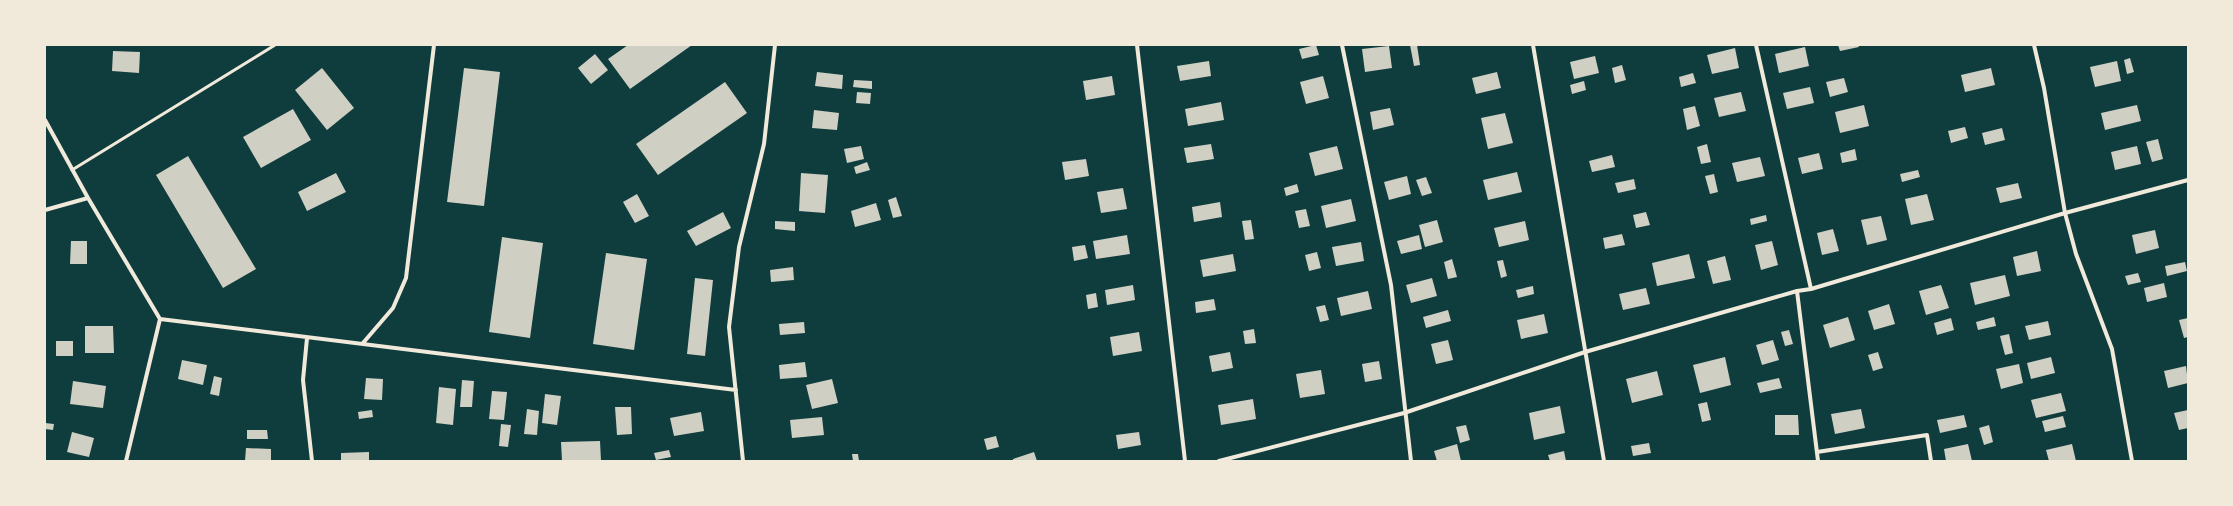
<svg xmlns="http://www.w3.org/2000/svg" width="2233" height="506" viewBox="0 0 2233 506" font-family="'IBM Plex Sans',sans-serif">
<rect width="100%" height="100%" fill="#0f3d3e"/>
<path fill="#cfcfc3" d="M628 45H692L630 89 608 59Z
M1316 45 1319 55 1302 59 1299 49Z
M1410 45H1417L1420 65 1414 66Z
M1838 45H1858L1859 47 1840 51Z
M1389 46 1392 68 1365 72 1362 49Z
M1805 47 1809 66 1779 73 1775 54Z
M1735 48 1739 68 1712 74 1707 55Z
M113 51 140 52 139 73 112 71Z
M595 54 608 70 591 84 578 68Z
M1595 56 1599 73 1574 79 1570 62Z
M2130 58 2134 72 2127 74 2124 60Z
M1209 61 1211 76 1180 81 1177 66Z
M2117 61 2121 81 2095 87 2090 67Z
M1622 65 1626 80 1615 83 1612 68Z
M322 68 354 108 327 130 295 90Z
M464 68 500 72 484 206 447 202Z
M1991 68 1995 85 1965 92 1961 75Z
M817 72 843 75 842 89 815 86Z
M1497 72 1501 88 1476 94 1472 78Z
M1693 73 1696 83 1681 87 1679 77Z
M1112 76 1115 95 1086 100 1083 81Z
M1323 76 1329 98 1306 104 1300 82Z
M1844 78 1848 92 1830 97 1826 82Z
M854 80 872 81V89L853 87Z
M1584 81 1586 90 1572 94 1570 85Z
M725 82 747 113 658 175 636 144Z
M1810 87 1814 103 1787 109 1783 93Z
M857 92 871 93 870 104 856 103Z
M1741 92 1746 111 1719 117 1714 98Z
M1221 102 1224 120 1188 126 1185 109Z
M1864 105 1869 126 1840 133 1835 112Z
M2137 105 2141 121 2105 130 2101 113Z
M1695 106 1700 126 1687 130 1683 109Z
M1390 108 1394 125 1373 130 1370 112Z
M293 109 311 140 261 168 243 137Z
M814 110 839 113 837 130 812 128Z
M1505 113 1513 143 1488 149 1481 118Z
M1965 127 1968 138 1951 143 1948 131Z
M2002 128 2005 140 1985 145 1982 133Z
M2158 139 2163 159 2152 162 2146 142Z
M1211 144 1214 159 1187 163 1184 148Z
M1707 144 1711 162 1701 164 1697 147Z
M861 146 864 159 847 163 844 149Z
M1337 146 1343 169 1315 176 1309 153Z
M2137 146 2141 164 2115 170 2111 152Z
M1855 149 1857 160 1842 163 1840 153Z
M1819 153 1823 169 1802 174 1798 158Z
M1612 155 1615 167 1592 172 1589 161Z
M188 156 256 269 223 288 156 175Z
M1760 157 1765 176 1737 182 1732 163Z
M1086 159 1089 176 1065 180 1062 162Z
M867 162 870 170 856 174 854 167Z
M1918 170 1920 177 1902 182 1900 174Z
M1517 172 1522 192 1488 200 1483 180Z
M336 173 346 192 307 211 298 192Z
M801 173 828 175 825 213 799 211Z
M1714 174 1718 192 1710 194 1705 176Z
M1407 176 1411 194 1389 200 1384 182Z
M1426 177 1432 193 1422 196 1416 180Z
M1634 179 1636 189 1618 193 1615 183Z
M2018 183 2022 198 2000 203 1996 188Z
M1297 184 1299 192 1286 196 1284 188Z
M1123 188 1127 209 1101 213 1097 192Z
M637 194 649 216 635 223 623 202Z
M1927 194 1934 220 1911 225 1905 199Z
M896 197 902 216 893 218 888 200Z
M1351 199 1356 221 1326 228 1321 206Z
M1220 202 1222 217 1194 222 1192 207Z
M876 203 881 220 855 227 851 211Z
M1306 209 1310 226 1299 228 1295 211Z
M723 212 731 228 696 246 687 231Z
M1646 212 1650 225 1636 228 1633 215Z
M1766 215 1767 221 1751 225 1750 219Z
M1881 216 1887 240 1867 245 1861 220Z
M1251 220 1254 239 1245 240 1242 221Z
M1437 220 1443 242 1425 247 1419 225Z
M775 221 795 222V231L775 229Z
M1525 221 1529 240 1499 247 1494 228Z
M1833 229 1839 251 1822 255 1817 233Z
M2155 230 2159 248 2136 254 2132 235Z
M1622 234 1625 245 1605 249 1603 238Z
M1127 235 1130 254 1096 259 1093 241Z
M1419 235 1422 249 1401 254 1397 241Z
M502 237 543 243 530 338 489 332Z
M71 241H87V264H70Z
M1772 241 1778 265 1761 270 1755 245Z
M1361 242 1364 261 1336 266 1332 247Z
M1085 245 1088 258 1074 261 1072 247Z
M2037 251 2041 271 2017 276 2013 257Z
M1317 252 1321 268 1309 271 1305 255Z
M606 253 647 259 634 350 593 344Z
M1233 254 1236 271 1203 277 1200 260Z
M1689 254 1695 278 1657 286 1652 263Z
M1725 256 1731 280 1713 284 1707 261Z
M1452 259 1457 277 1448 279 1444 262Z
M1503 260 1507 276 1501 278 1497 261Z
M2185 262 2187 271 2167 276 2165 266Z
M793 267 794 280 771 282 770 270Z
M2138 273 2141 282 2128 285 2125 276Z
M2005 275 2010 296 1975 305 1970 283Z
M695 278 713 280 705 356 687 354Z
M1432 278 1437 296 1411 303 1406 285Z
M2164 283 2167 297 2147 302 2144 288Z
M1133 285 1135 300 1107 305 1105 290Z
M1941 285 1949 308 1926 315 1919 291Z
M1533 286 1534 294 1518 298 1516 290Z
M1646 288 1650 304 1623 310 1619 294Z
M1368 291 1372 309 1341 316 1337 298Z
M1096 293 1098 307 1088 309 1086 295Z
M1214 299 1216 310 1196 313 1195 302Z
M1889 304 1895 324 1874 330 1868 311Z
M1325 305 1329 320 1320 322 1316 307Z
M1448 310 1451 321 1426 328 1423 317Z
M1544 314 1548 333 1521 339 1517 320Z
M1848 317 1855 340 1830 348 1823 325Z
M1994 317 1996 326 1978 330 1976 322Z
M1951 318 1954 330 1937 335 1934 323Z
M2188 318V337L2184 338 2179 320Z
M2048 321 2051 335 2029 340 2025 326Z
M804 322 805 333 780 335 779 324Z
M85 326H113L114 353H85Z
M1254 329 1256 343 1245 344 1243 331Z
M1789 330 1793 344 1785 346 1781 332Z
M1139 332 1142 351 1113 356 1110 337Z
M2009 334 2013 353 2005 355 2000 336Z
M1448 340 1453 360 1436 364 1431 344Z
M1773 340 1779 360 1762 365 1756 345Z
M56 341H73V356H56Z
M1230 352 1233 368 1212 372 1209 356Z
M1878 352 1883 368 1873 371 1868 355Z
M1725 357 1731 385 1700 393 1693 365Z
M2051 357 2055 373 2031 379 2027 363Z
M182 360 207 365 203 385 178 379Z
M1379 361 1382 379 1365 382 1362 364Z
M805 362 807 377 780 379 779 365Z
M2019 364 2023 383 2001 389 1996 369Z
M2186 366 2188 383 2168 388 2164 371Z
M1321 370 1325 394 1300 398 1296 374Z
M1657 371 1663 395 1632 403 1626 379Z
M214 376 222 378 219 396 210 394Z
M366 378 383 379 382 400 364 399Z
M1779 378 1782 388 1760 393 1757 383Z
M832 379 838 403 812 409 806 385Z
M462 380 474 381 472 407H460Z
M73 381 106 386 103 408 70 404Z
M439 387 456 389 453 425 436 423Z
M492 391 507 392 504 420 489 419Z
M2061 393 2066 411 2036 418 2031 400Z
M545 394 561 396 557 425 542 423Z
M1253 399 1256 419 1221 425 1218 405Z
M1707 402 1711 420 1702 422 1698 404Z
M1560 406 1565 433 1534 440 1529 413Z
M615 407H631L632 434 617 435Z
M527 409 539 411 537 435 524 434Z
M1861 409 1865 428 1835 434 1831 414Z
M372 410 373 417 359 419 358 412Z
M2188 410V428L2179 430 2174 413Z
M701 412 704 431 674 436 670 418Z
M1775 415H1798L1799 435H1775Z
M1964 415 1967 427 1940 433 1937 420Z
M2063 416 2066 427 2045 432 2042 421Z
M822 417 824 435 792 438 790 420Z
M45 423 54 424 53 430 45 429Z
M501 424 511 425 508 447 499 446Z
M1466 425 1470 440 1460 443 1456 427Z
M1989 425 1993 442 1984 445 1979 428Z
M247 430H267L268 439H247Z
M72 432 94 438 89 457 67 452Z
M1139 432 1141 445 1118 449 1116 435Z
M996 436 999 447 987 450 984 439Z
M600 441 601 461H562L561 442Z
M1649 443 1651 453 1633 456 1631 446Z
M1457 444 1461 461H1437L1434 451Z
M1968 444 1972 461H1946L1944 449Z
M2072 444 2076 461H2049L2046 450Z
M246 448 271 449V461H245Z
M669 450 671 457 656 460 654 453Z
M1564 451 1566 461H1550L1548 455Z
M369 452V461H341V453Z
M1034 452 1037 461H1013V459Z
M852 454H858L859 461H853Z"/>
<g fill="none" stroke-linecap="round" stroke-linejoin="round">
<path stroke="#f1e9da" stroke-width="3" d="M72 170 275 45"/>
<path stroke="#f1e9da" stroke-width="4" d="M1137 45 1185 461
M1342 45 1391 285 1411 461
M1533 45 1604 461
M1756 45 1811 289
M2034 45 2044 88 2065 213 2076 254 2112 349 2132 461
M45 120 88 198 160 319 126 461
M45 210 88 198
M1797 291 1818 461
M160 319 736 390
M307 338 303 380 312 461
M363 343 393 308 406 278 434 45
M1817 452 1927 435 1931 461
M743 461 729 327 739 247 764 144 775 45
M1219 461 1404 413 1585 352 1797 291 1811 289 2065 213 2188 180"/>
</g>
<rect width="2233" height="506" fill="none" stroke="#f1e9da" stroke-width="92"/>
</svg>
